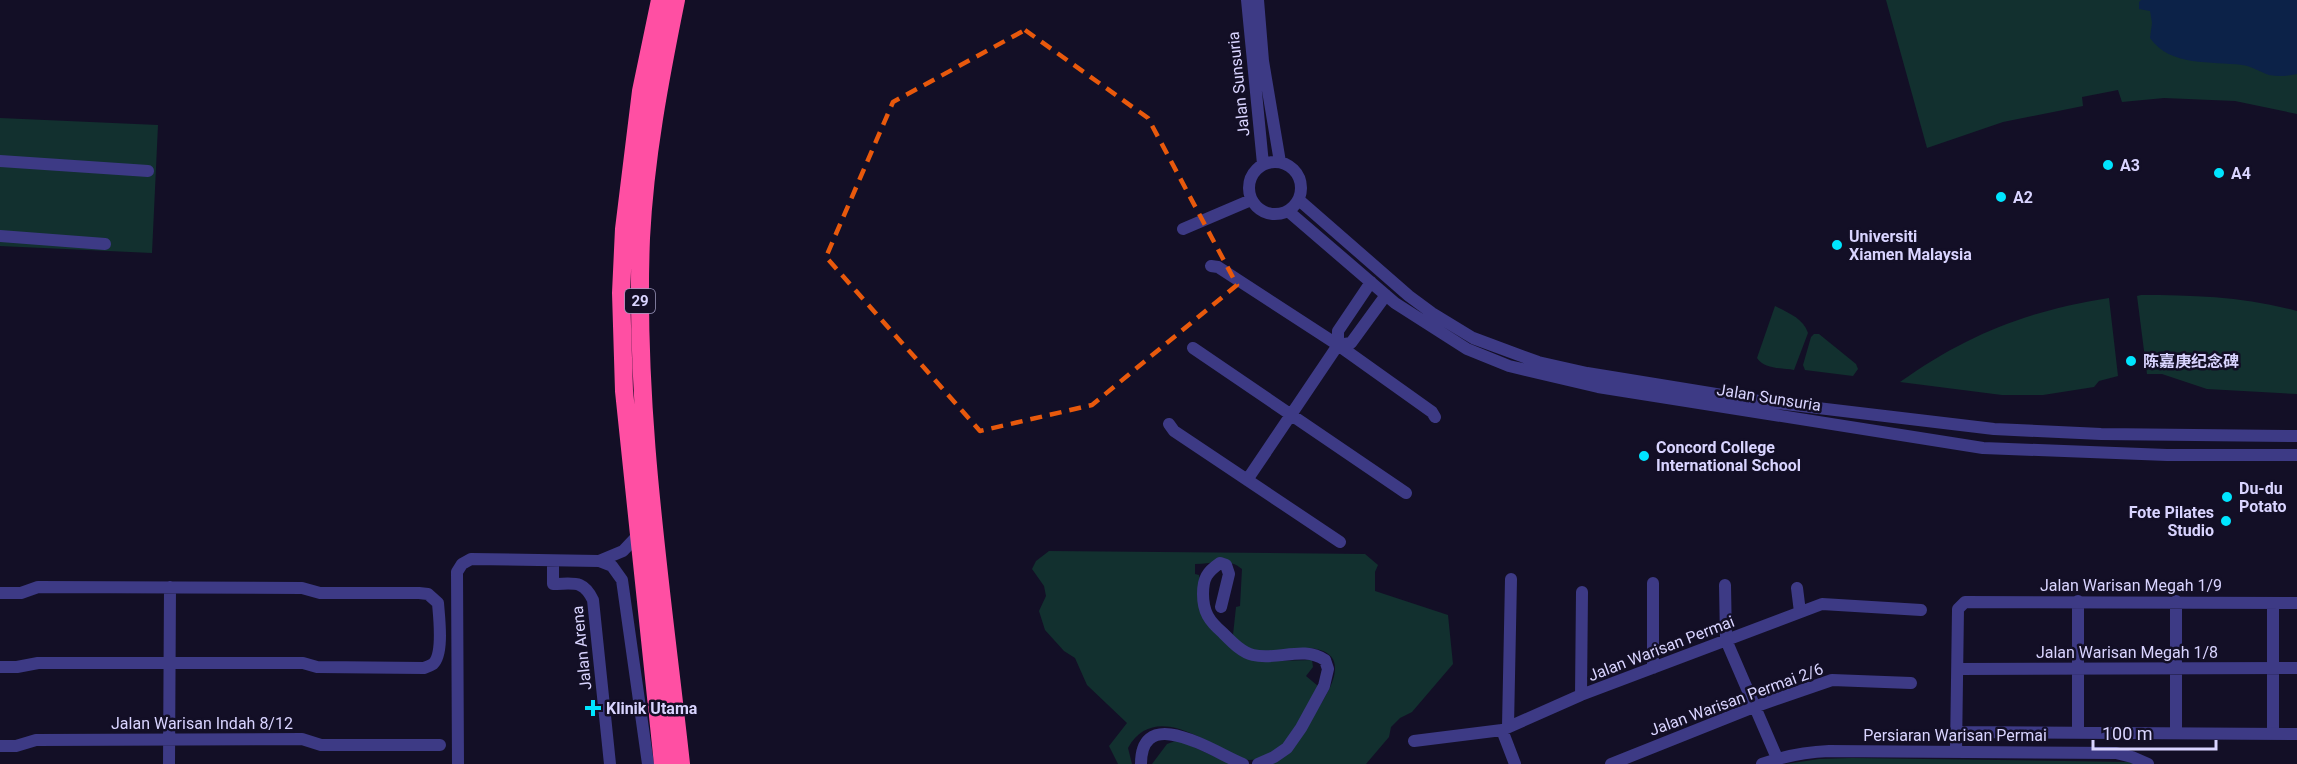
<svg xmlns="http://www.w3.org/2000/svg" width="2297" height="764" viewBox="0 0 2297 764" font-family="Roboto,'Noto Sans SC',sans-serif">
<rect width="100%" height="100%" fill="#130f26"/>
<path fill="#12302f" d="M1886 0H2297V114L2235 101 2164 98 2122 102 2118 90 2082 97 2083 106 2003 122 1927 148Z
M0 118 158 125 152 253 0 246Z
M2141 295C2194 295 2246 297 2297 311V394L2207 389 2162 374H2147L2137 296Z
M2109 298 2118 376 2099 381 2094 387 2043 395H2002L1900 382C1968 334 2027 311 2109 298Z
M1775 306C1788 313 1803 318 1808 333L1794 370C1782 368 1764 369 1757 358Z
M1814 334H1819L1856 364 1858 369 1853 376 1805 370 1803 365 1811 337Z
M1049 551 1365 554 1378 565 1375 572V591L1448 615 1453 664 1412 712 1400 718 1391 727 1389 737 1366 764H1272C1287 747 1368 664 1320 650 1297 643 1273 657 1250 649 1244 647 1236 640 1233 635L1236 607 1240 606 1242 569C1228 557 1212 564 1195 564V574L1199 575 1200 602 1226 642 1276 661 1312 660 1313 667 1306 676 1318 686C1307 705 1298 730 1282 745 1275 752 1260 760 1250 760 1241 760 1232 754 1224 750 1194 734 1151 707 1128 748L1132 764H1118L1109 746 1127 723 1087 685 1075 658 1064 651 1045 630 1039 611 1046 596 1044 586 1032 569 1036 561Z
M1178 740 1231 764H1152L1167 744Z
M1852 758 2131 762 2135 764H1786L1819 759Z"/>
<path fill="#0c2248" d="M2141 0H2297V74C2288 76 2278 77 2269 75 2260 72 2251 66 2242 65 2212 61 2170 67 2150 38L2152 23 2150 11 2139 9V2Z"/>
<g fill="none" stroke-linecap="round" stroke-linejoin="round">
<path stroke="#3d3a85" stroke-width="12" d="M1247 0 1263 164
M1258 0 1263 61 1280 162
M0 161 148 171
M1249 188a26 26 0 1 1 52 0a26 26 0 1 1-52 0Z
M1299 200 1409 296 1432 313 1473 338 1538 362 1587 373 1759 401 1994 429 2101 434 2297 436
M1288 211 1395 303 1467 349 1509 366 1598 387 1983 448 2167 455H2297
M1183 229 1251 200
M0 236 105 244
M1211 266 1218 267 1338 345 1432 412 1435 417
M1338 345 1351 343 1386 295
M1193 348 1406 493
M1169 424 1174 431 1340 542
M1247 480 1338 345V331L1371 282
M553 561V584C573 584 583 579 593 600L610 764
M599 561 612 566 622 580 648 764
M1653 583V668
M1725 585 1726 640 1777 758
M1797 588 1800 612
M0 593H21L38 587 302 588 320 593H419L428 594 438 603C439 617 444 654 433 664 430 666 427 667 424 668L317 667 303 663H38L17 667H0
M2078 601V733
M2273 603V733
M1221 607 1229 574 1226 565 1220 563C1207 572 1203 578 1203 594 1203 612 1209 621 1223 633 1231 641 1241 652 1253 655 1278 661 1303 645 1325 660L1328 669 1324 686 1301 728 1287 748 1274 757 1258 764
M1958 669 2297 668
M1581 695 1582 592
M1508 726 1511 579
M1502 730 1515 764
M1956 732 2297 734
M2176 732V601
M1414 741 1502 730 1581 695 1822 604 1921 610
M0 746H16L36 740 302 739 321 745H440
M1956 751 1958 609 1965 602 2297 603
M169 764 170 587
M458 764 457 572 462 564 471 559 599 561 623 551 640 533
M1141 764C1141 702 1217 754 1243 764
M1611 764 1754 707 1832 680 1911 683
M1762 764C1784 756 1806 752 1829 751L2116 753 2132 757 2148 764"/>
<path stroke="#ff4fa3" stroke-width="18" d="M660 0 641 91 624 229 621 293 624 391 663 764
M676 0C660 79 645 158 641 238 634 415 662 589 681 764"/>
</g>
<path fill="none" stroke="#e8590c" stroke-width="4.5" stroke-dasharray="12 8" stroke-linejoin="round" d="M1025 30 1148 118 1237 285 1092 405 980 431 826 257 893 102Z"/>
<g fill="#00e5ff" stroke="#130f26" stroke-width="2">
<circle cx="2108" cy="165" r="6"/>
<circle cx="2219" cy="173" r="6"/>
<circle cx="2001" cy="197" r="6"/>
<circle cx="1837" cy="245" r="6"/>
<circle cx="2131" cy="361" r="6"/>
<circle cx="1644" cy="456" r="6"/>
<circle cx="2227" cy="497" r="6"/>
<circle cx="2226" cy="521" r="6"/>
<path d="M590 699h6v6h6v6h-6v6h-6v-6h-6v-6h6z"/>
</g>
<g text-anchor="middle" stroke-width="5" stroke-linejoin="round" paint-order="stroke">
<rect fill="#130f26" stroke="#9e99be" stroke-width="1.5" x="625" y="289" width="30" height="24" rx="4.5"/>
<g font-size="15" font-weight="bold" fill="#d9d4ff">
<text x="640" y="306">29</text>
</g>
<g font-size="16" fill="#d9d4ff" stroke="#130f26">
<text transform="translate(1238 84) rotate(-96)" y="6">Jalan Sunsuria</text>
<text transform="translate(1769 397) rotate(9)" y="6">Jalan Sunsuria</text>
<text x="2131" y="591">Jalan Warisan Megah 1/9</text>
<text transform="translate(581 648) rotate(-96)" y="6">Jalan Arena</text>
<text transform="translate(1661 648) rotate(-21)" y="6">Jalan Warisan Permai</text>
<text x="2127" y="658">Jalan Warisan Megah 1/8</text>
<text transform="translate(1736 699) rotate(-20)" y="6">Jalan Warisan Permai 2/6</text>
<text x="202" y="729">Jalan Warisan Indah 8/12</text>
<text x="1955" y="741">Persiaran Warisan Permai</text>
</g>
<g font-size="16" font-weight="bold" fill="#d9d4ff" stroke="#130f26" text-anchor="start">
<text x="2120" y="171">A3</text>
<text x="2231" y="179">A4</text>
<text x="2013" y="203">A2</text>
<text x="1849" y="242">Universiti<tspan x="1849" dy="18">Xiamen Malaysia</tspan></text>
<text x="2143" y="367">陈嘉庚纪念碑</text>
<text x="1656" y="453">Concord College<tspan x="1656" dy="18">International School</tspan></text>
<text x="2239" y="494">Du-du<tspan x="2239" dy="18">Potato</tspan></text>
<text x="2214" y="518" text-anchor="end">Fote Pilates<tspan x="2214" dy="18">Studio</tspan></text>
<text x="606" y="714">Klinik Utama</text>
</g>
</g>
<path d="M2093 740v9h123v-9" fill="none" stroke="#d9d4ff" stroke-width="3"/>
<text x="2102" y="740" font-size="18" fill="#d9d4ff" stroke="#130f26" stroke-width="4.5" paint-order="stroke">100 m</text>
</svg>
